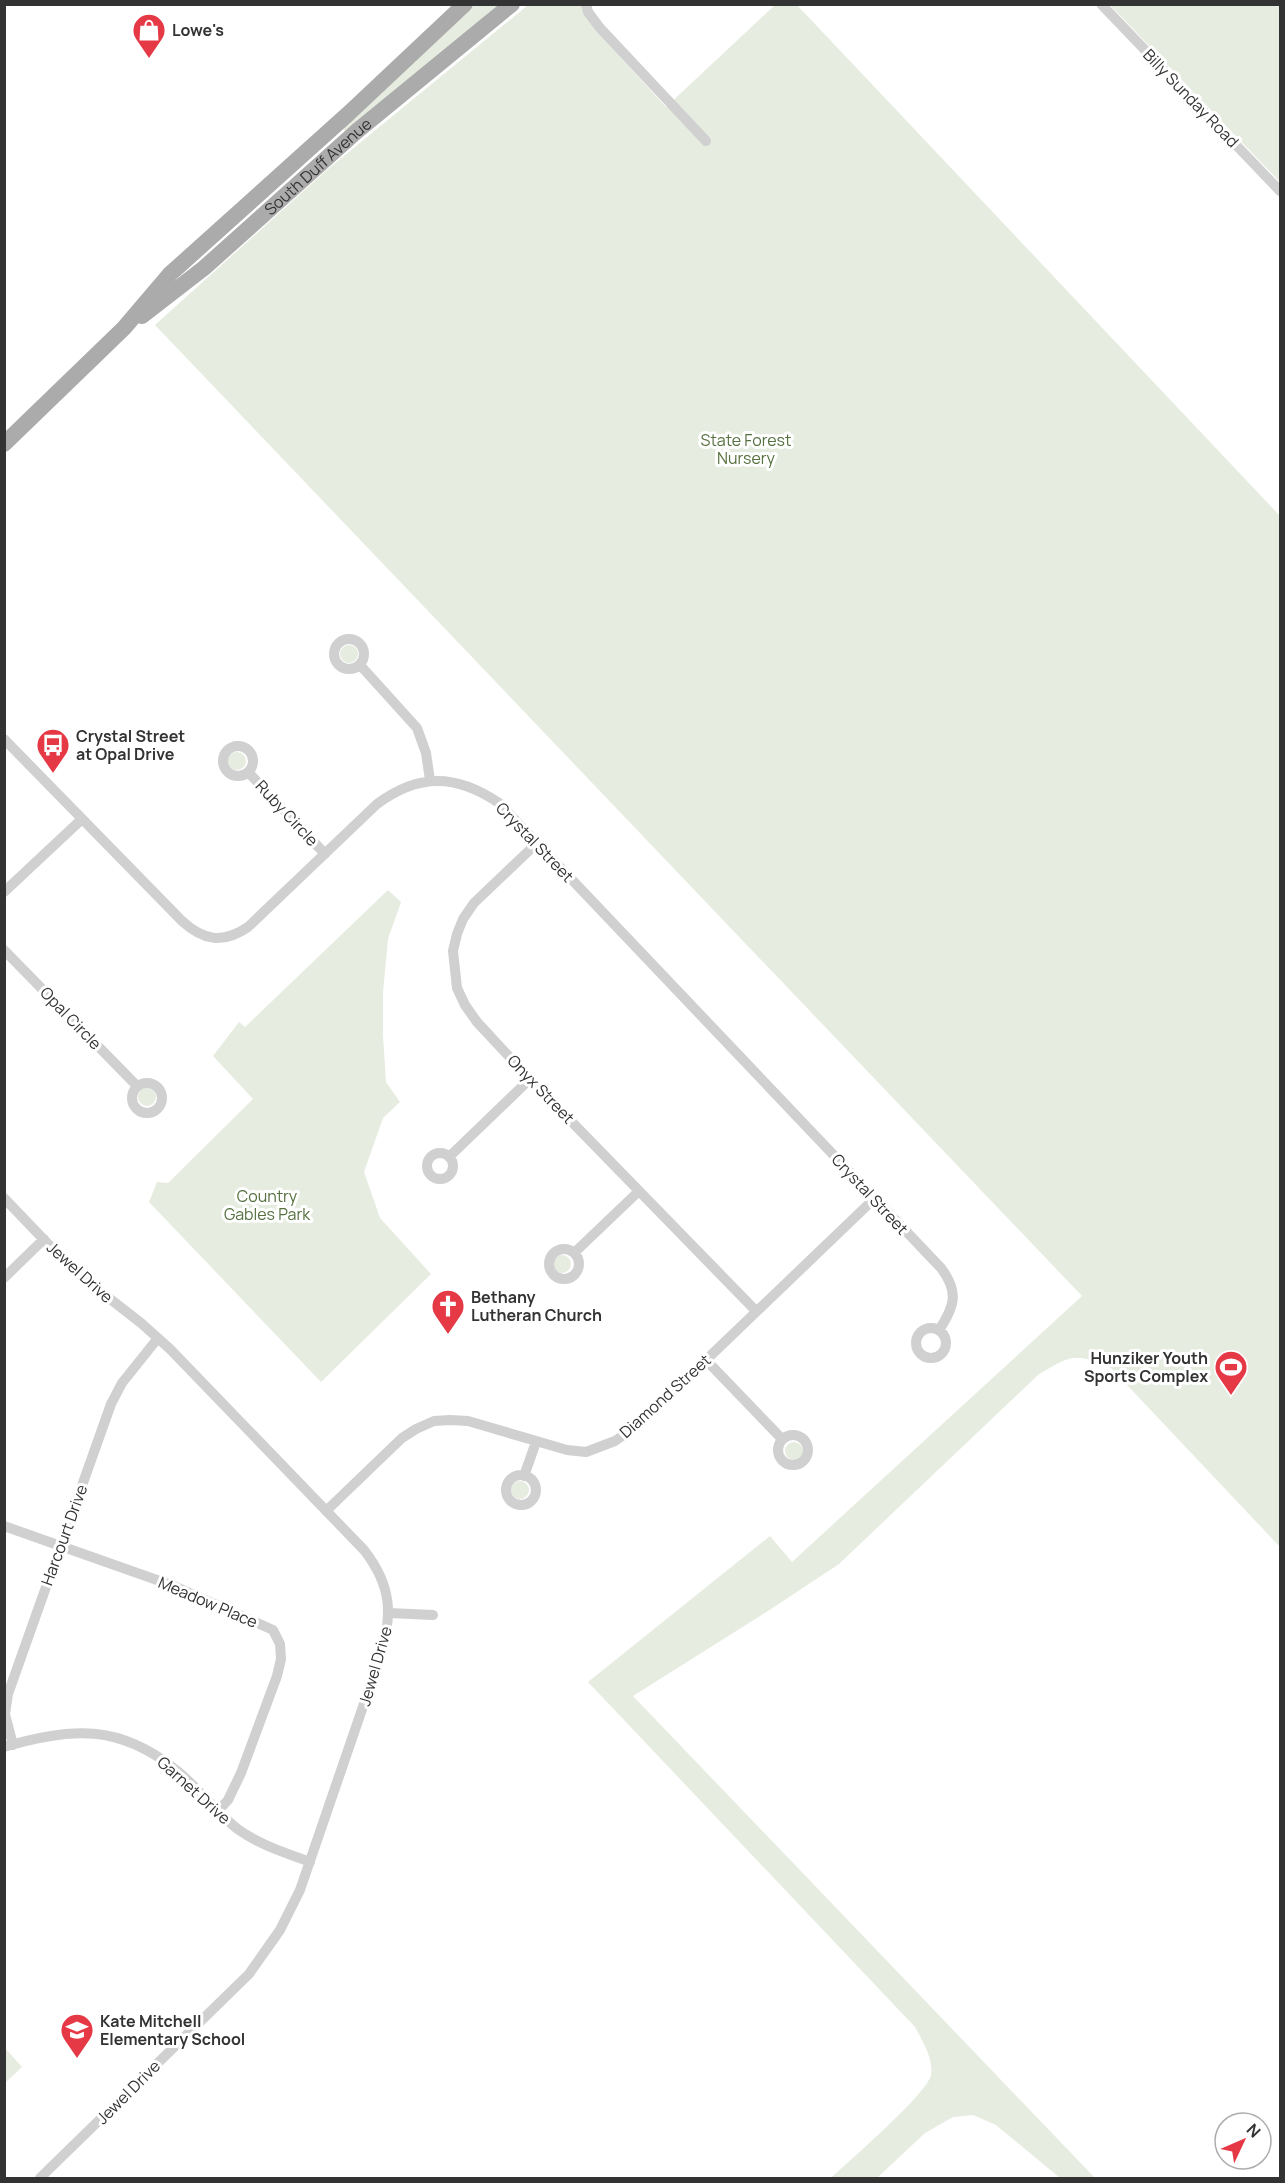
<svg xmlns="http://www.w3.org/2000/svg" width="1285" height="2183" viewBox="0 0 1285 2183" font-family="Manrope,sans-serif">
<rect width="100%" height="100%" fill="#fff"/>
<path fill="#e6ecdf" d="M1138 4 1280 5V182L1110 5Z
M475 5H498L419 72 346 131 342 128Z
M528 5H581L597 32 666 107 775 5H797L1280 516V1547L1111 1368C1075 1352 1071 1355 1038 1375L839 1564 771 1609 633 1696 1095 2178H1060L996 2125 973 2115 953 2117 925 2133 877 2178H831C849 2161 927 2094 931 2075 934 2060 922 2040 915 2027L588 1682 770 1536 792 1562 1082 1296 155 325 328 169Z
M340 654a9 9 0 1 1 18 0a9 9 0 1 1-18 0Z
M228 761a9 9 0 1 1 18 0a9 9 0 1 1-18 0Z
M388 890 401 902 388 939 383 992V1035L386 1082 400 1102 383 1118 364 1172 380 1218 431 1274 321 1382 149 1202 157 1182 168 1183 253 1099 213 1056 239 1022 245 1027Z
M138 1097a9 9 0 1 1 18 0a9 9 0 1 1-18 0Z
M553 1264a9 9 0 1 1 18 0a9 9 0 1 1-18 0Z
M785 1451a9 9 0 1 1 18 0a9 9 0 1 1-18 0Z
M511 1490a9 9 0 1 1 18 0a9 9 0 1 1-18 0Z
M5 2048 22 2067 5 2083Z"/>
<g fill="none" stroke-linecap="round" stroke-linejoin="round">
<path stroke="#d0d0d0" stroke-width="10" d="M586 4 588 12 600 28 706 141
M1101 4 1280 191
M334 654a15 15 0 1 1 30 0a15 15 0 1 1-30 0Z
M360 665 417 728 426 753 430 780
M4 739 182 921C204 941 223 944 248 927L377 804C419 773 456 774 499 803L941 1268C959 1292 955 1306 939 1330
M223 761a15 15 0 1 1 30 0a15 15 0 1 1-30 0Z
M248 772 325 854
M537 843 474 903 463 919 457 934 453 951 457 988 465 1005 477 1022 530 1079 756 1311
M4 892 82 819
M4 950 137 1086
M132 1098a15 15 0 1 1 30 0a15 15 0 1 1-30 0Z
M427 1166a13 13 0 1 1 26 0a13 13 0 1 1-26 0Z
M449 1157 530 1079
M4 1198 73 1270 141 1323 170 1349 364 1550C392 1586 393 1615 380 1657L300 1890 280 1930 249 1974 40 2178
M549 1264a15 15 0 1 1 30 0a15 15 0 1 1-30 0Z
M574 1253 639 1191
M4 1278 44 1239
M916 1343a15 15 0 1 1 30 0a15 15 0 1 1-30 0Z
M706 1360 782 1439
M778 1450a15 15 0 1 1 30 0a15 15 0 1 1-30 0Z
M506 1490a15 15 0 1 1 30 0a15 15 0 1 1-30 0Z
M524 1476 536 1442
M326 1511 402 1438 416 1429 434 1421 450 1420 468 1421 567 1450 586 1452 615 1441 631 1430 706 1360 875 1198
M4 1526 174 1586 273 1630 280 1644 281 1659 277 1676 241 1773 228 1800 218 1811
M389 1613 433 1615
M13 1745 5 1714 8 1694 111 1404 122 1383 158 1338
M4 1747C71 1727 120 1724 176 1770 199 1788 216 1813 239 1830 260 1845 286 1853 310 1862"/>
<g stroke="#ababab" stroke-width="16">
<path id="s1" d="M142 316 204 268 357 131 512 4"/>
<path d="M4 444 124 328 170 274 348 114 465 4"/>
</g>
</g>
<defs>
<symbol id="shop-pin" viewBox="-11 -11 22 30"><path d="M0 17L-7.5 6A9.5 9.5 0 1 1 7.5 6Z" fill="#e63946" stroke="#fff"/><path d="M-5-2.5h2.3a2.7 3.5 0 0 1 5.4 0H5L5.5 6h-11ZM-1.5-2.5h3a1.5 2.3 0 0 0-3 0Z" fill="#fff"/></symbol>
<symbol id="bus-pin" viewBox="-11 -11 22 30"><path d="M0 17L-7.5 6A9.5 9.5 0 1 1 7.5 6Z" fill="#e63946" stroke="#fff"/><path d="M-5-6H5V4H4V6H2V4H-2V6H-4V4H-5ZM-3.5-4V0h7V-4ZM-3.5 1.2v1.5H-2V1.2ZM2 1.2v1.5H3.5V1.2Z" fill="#fff"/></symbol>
<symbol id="church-pin" viewBox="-11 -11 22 30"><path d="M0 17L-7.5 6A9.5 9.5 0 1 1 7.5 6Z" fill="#e63946" stroke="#fff"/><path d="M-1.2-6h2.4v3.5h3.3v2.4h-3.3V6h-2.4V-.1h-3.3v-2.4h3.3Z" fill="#fff"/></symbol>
<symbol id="stadium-pin" viewBox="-11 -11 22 30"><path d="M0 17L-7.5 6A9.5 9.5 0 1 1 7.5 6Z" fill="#e63946" stroke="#fff"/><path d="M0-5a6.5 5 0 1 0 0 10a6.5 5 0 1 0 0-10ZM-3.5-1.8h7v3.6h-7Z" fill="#fff"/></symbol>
<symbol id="school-pin" viewBox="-11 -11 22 30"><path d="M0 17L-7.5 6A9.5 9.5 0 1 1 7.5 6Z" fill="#e63946" stroke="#fff"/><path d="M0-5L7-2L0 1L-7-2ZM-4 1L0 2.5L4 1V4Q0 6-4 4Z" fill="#fff"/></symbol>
</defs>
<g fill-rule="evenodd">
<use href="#shop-pin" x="130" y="11" width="38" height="52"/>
<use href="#bus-pin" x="34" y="726" width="38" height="52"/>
<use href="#church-pin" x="429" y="1287" width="38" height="52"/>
<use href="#stadium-pin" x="1212" y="1348" width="38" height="52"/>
<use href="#school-pin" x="58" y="2011" width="38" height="52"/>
</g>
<g text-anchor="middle" stroke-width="6" stroke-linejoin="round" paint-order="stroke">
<g font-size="16" font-weight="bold" fill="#333" stroke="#fff" text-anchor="start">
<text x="172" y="36">Lowe's</text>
<text x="76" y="742">Crystal Street<tspan x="76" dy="18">at Opal Drive</tspan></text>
<text x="471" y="1303">Bethany<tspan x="471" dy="18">Lutheran Church</tspan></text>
<text x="1208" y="1364" text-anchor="end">Hunziker Youth<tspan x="1208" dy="18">Sports Complex</tspan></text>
<text x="100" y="2027">Kate Mitchell<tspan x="100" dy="18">Elementary School</tspan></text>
</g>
<g font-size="16" fill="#333" stroke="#fff">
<text transform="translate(1191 98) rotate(46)" y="6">Billy Sunday Road</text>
<text dy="6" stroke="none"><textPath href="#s1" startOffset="231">South Duff Avenue</textPath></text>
<text transform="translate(287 813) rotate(47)" y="6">Ruby Circle</text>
<text transform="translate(535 842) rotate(46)" y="6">Crystal Street</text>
<text transform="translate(71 1018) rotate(46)" y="6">Opal Circle</text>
<text transform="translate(541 1089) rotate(46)" y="6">Onyx Street</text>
<text transform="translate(870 1194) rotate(47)" y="6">Crystal Street</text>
<text transform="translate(80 1272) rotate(42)" y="6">Jewel Drive</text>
<text transform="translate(665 1396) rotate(-42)" y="6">Diamond Street</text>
<text transform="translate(64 1535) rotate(-70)" y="6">Harcourt Drive</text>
<text transform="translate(208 1602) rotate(23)" y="6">Meadow Place</text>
<text transform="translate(375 1666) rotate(-74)" y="6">Jewel Drive</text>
<text transform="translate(194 1790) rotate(42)" y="6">Garnet Drive</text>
<text transform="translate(128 2092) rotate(-45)" y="6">Jewel Drive</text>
</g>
<g font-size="16" fill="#56703f" stroke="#fff">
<text x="746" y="446">State Forest<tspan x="746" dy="18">Nursery</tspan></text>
<text x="267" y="1202">Country<tspan x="267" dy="18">Gables Park</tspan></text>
</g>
</g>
<rect width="1285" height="2183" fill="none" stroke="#333333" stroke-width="12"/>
<g transform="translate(1243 2141) rotate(46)"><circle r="28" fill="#ffffff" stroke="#adadad" stroke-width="1.5"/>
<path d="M0-4.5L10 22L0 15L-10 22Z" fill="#e63946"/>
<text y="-9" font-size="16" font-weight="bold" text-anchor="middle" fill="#333333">N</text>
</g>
</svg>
